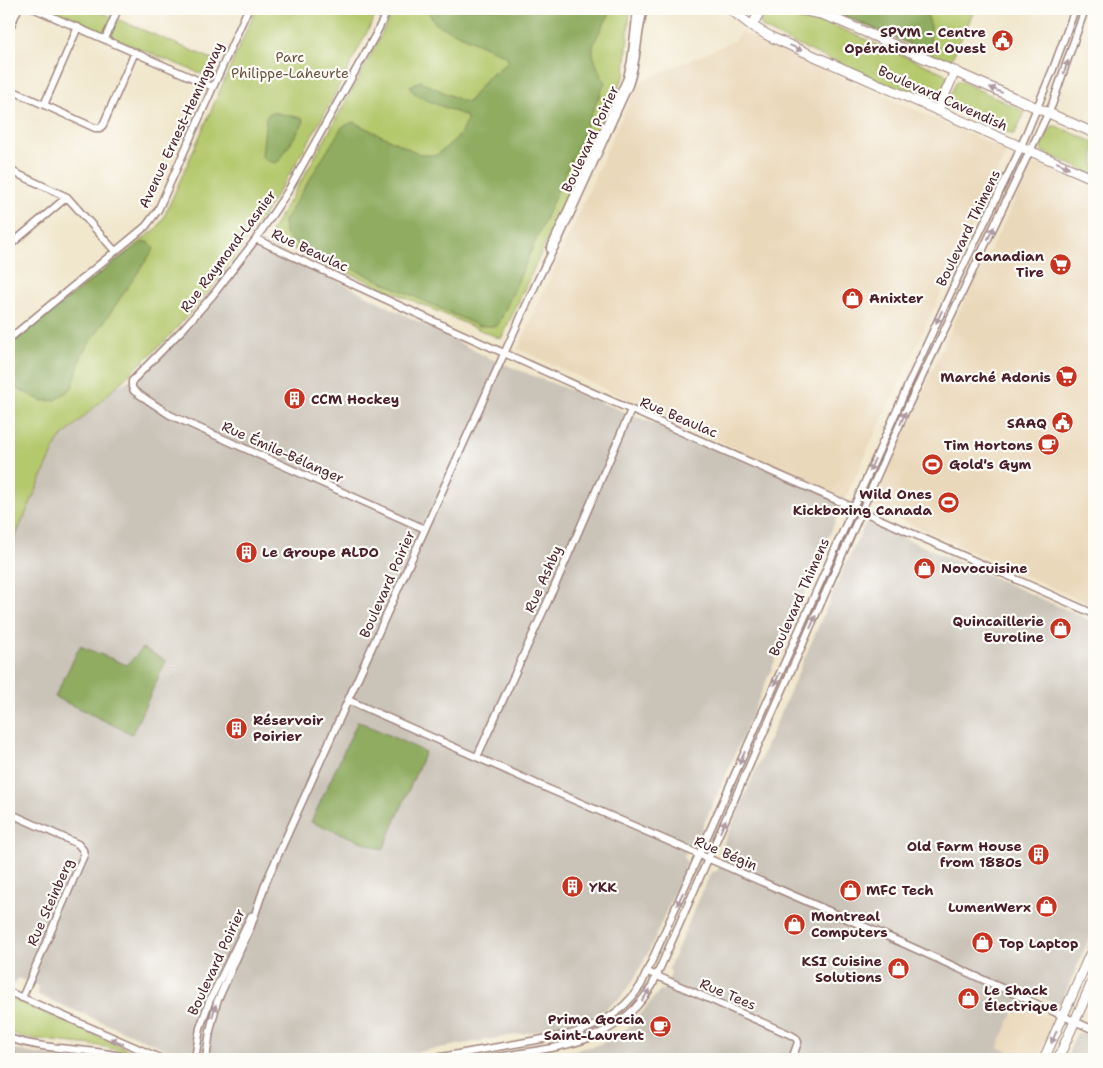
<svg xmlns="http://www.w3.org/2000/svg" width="1103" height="1068" viewBox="0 0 1103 1068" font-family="'Shantell Sans',sans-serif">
<rect width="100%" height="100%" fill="#fdfcf7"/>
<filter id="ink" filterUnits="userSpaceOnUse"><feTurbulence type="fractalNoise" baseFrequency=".02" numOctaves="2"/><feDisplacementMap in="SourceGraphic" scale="10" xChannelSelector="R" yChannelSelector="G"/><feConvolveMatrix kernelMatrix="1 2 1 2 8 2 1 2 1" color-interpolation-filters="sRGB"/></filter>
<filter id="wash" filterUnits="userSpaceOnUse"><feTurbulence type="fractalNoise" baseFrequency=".0096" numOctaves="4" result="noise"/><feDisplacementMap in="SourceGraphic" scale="20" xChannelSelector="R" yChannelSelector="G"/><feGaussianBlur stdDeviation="1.12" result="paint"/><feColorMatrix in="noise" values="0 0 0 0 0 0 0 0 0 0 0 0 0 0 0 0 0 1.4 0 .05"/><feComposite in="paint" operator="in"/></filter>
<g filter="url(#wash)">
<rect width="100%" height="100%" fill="#f1e7cd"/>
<path fill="#ead8ba" d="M741 32 1007 151 845 499 518 349 619 123 640 82 734 41Z
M1040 164 1094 189V606L883 512 884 510 877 509 874 507 873 503 950 331 1031 168 1033 165Z
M1018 1003 1053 1020 1054 1024 1038 1059H1026L998 1047Z"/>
<path fill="#cac3b8" d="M256 239 491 359 845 499 718 793 695 843 691 842 683 858 687 862 649 951 634 979 621 997 604 1010 588 1019 544 1030 376 1059H215L214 1055 188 1050 182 1056 38 995V986L18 978 14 984 9 982V551L58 441 116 387 145 372 213 302Z
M870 523 1094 622V928L1061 1003 1056 1004 1023 990 998 1047 1026 1059H531L594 1046 609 1040 632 1025 660 990H664L671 974 669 968 711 872 717 871 723 858 720 852 843 570 865 524Z
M1077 1033H1083L1094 1038V1059H1066Z
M9 1048 30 1053 75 1059H9Z"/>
<path fill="#b4c86c" stroke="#7f744c" d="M42 9H93L217 61 209 77Z
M256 9H379L324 115 289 175 240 251 207 294 165 341 58 441 9 551V344L157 228 163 219Z
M394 9H630L625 74 501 339 273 240 270 233C314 160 356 86 394 9Z
M827 9H975L952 58 953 64Z
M767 11 807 17 828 23 944 73 948 77 935 103H929L777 36 762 27 760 22Z
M957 81H961L1025 112 1014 135 948 108 945 104Z
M1052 126H1056L1094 142V175L1041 151V148Z
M9 997 149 1059 101 1046 26 1038 9 1032Z"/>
<path fill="#8fac60" stroke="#6c6646" d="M426 9H613C608 17 594 39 593 48 592 60 601 73 605 83L502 317 497 326H479L290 240 285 233 284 221 342 127 353 122 422 155H437L460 135 467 120 466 116 421 98 411 90 410 86 420 81 462 101 468 102 488 77 507 63 508 57 436 24Z
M829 9H925L931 26 930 52Z
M271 112 302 118 304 122 279 161 274 163 264 159 262 156 266 117Z
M143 242H149L154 249 82 354 72 388 56 400 42 401 9 384V346L118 259Z
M80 646 127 665 143 648 166 661 132 734 55 697Z
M358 721 425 752 383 850 311 822Z"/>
</g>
<g filter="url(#ink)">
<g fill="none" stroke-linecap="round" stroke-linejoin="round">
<defs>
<path id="minor" d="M35 9 213 87
M388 9 376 34 288 191 256 239 213 295 183 329 132 381V387L134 391 170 415 425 529
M9 30 18 9
M105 39 118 9
M9 89 95 128H100L103 125 135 52
M44 105 78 27
M9 170 67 197 115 251
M256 239C533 370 815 489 1094 614
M9 246 67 197
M550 249 627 78 631 61 637 9
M9 339 146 226 158 210 248 9
M348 700 544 787 907 945 1094 1030
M477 757 557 581 631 410
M9 813 78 844 83 850 84 855 22 998
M648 972 791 1035 796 1038 798 1042 792 1059
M9 992 162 1059
M9 1038C49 1052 91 1047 132 1059
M195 1059 200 1028 209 1002 251 916
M206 1059 210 1031 217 1002 251 926 266 882 508 345 541 273 559 239 629 85C638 60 637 34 644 9
M430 1059 571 1034C601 1026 624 1011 641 985L909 383 956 281 1017 156 1053 69 1075 9
M487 1059C552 1046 613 1049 652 986L907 408 1052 105 1085 9"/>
<path id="major" d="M730 9 752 26 771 37 1094 179
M796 9 821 14 840 21 1094 133
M752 26 761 9
M938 110 955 71
M1044 1059 1094 945
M1058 1059 1094 978"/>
</defs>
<use href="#minor" stroke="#9e837c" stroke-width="9"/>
<use href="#major" stroke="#9e837c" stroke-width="11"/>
<use href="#minor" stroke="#fff" stroke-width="6"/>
<use href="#major" stroke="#fff" stroke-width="9"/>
</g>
<defs><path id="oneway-solid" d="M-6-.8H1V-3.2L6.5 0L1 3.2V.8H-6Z" transform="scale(1.25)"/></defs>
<g fill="#ae9aa0">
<use href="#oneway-solid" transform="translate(796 48) rotate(24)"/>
<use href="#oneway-solid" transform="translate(1066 67) rotate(-71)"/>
<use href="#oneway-solid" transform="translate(996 90) rotate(-156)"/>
<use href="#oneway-solid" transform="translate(1063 165) rotate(24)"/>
<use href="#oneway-solid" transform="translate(991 233) rotate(-63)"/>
<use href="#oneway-solid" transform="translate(939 317) rotate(115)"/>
<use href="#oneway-solid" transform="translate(903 418) rotate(-67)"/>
<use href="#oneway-solid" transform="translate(872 465) rotate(114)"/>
<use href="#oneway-solid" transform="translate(813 622) rotate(-66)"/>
<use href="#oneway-solid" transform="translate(777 679) rotate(114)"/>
<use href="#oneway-solid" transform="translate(742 758) rotate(114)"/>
<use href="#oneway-solid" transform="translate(723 826) rotate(-66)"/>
<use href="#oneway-solid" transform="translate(680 899) rotate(114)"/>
<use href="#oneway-solid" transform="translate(646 995) rotate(-55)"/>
<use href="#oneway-solid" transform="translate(214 1011) rotate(-74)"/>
<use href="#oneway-solid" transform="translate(1054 1037) rotate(114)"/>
<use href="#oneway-solid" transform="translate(117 1041) rotate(-156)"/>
</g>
</g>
<defs>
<symbol id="civic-disc" viewBox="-11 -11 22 22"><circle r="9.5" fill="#c8321e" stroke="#fdfcf7"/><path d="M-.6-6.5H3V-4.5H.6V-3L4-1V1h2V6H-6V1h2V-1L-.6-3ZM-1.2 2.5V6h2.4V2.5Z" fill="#fff"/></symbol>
<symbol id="supermarket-disc" viewBox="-11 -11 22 22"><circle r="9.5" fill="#c8321e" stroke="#fdfcf7"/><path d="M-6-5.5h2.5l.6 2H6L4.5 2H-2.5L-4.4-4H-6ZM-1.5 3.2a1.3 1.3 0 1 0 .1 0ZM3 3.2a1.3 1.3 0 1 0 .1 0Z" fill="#fff"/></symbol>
<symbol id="shop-disc" viewBox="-11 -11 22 22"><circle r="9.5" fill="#c8321e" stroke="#fdfcf7"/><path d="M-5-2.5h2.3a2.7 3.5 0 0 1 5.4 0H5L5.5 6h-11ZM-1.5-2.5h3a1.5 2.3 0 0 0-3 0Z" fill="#fff"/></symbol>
<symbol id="building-disc" viewBox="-11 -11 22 22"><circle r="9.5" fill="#c8321e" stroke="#fdfcf7"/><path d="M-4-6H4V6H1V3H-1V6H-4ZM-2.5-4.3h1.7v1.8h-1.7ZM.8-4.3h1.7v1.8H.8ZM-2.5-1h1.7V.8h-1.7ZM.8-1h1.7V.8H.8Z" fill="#fff"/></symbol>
<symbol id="cafe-disc" viewBox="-11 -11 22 22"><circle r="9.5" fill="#c8321e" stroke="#fdfcf7"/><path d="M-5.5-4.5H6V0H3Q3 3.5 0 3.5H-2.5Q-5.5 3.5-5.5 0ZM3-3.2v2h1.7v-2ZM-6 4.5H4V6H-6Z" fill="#fff"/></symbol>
<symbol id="stadium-disc" viewBox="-11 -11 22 22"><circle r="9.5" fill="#c8321e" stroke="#fdfcf7"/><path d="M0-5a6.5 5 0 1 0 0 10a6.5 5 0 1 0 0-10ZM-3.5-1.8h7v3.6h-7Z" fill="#fff"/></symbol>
</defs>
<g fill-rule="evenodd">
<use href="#civic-disc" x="990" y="28" width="25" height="25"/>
<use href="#supermarket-disc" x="1048" y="252" width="25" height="25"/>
<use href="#shop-disc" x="840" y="286" width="25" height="25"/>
<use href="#supermarket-disc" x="1054" y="364" width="25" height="25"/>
<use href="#building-disc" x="282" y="386" width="25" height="25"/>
<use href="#civic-disc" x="1050" y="410" width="25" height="25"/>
<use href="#cafe-disc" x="1036" y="432" width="25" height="25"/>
<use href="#stadium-disc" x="920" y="452" width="25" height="25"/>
<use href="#stadium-disc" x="936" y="490" width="25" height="25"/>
<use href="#building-disc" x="234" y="540" width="25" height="25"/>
<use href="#shop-disc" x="912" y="556" width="25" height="25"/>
<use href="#shop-disc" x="1048" y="616" width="25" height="25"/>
<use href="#building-disc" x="224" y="716" width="25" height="25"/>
<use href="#building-disc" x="1026" y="842" width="25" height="25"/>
<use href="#building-disc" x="560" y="874" width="25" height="25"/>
<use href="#shop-disc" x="838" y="878" width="25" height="25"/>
<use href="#shop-disc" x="1034" y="894" width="25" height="25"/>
<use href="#shop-disc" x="782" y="912" width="25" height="25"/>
<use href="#shop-disc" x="970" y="930" width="25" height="25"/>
<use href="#shop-disc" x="886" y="956" width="25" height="25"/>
<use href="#shop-disc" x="956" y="986" width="25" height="25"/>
<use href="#cafe-disc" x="648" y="1014" width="25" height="25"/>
</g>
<g text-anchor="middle" stroke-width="4.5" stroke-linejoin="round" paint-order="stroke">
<g font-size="14" font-weight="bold" fill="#4a1f2b" stroke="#fdfcf7" text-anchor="end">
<text x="986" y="37">SPVM - Centre<tspan x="986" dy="16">Opérationnel Ouest</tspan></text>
<text x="1044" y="261">Canadian<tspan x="1044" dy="16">Tire</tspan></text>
<text x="869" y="303" text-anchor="start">Anixter</text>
<text x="1051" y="382">Marché Adonis</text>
<text x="311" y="404" text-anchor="start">CCM Hockey</text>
<text x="1047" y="428">SAAQ</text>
<text x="1033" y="450">Tim Hortons</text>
<text x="949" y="469" text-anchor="start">Gold's Gym</text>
<text x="932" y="499">Wild Ones<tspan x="932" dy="16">Kickboxing Canada</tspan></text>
<text x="262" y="557" text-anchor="start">Le Groupe ALDO</text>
<text x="941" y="573" text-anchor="start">Novocuisine</text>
<text x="1044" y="626">Quincaillerie<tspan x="1044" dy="16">Euroline</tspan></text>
<text x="253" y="725" text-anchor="start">Réservoir<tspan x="253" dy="16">Poirier</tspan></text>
<text x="1022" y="851">Old Farm House<tspan x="1022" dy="16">from 1880s</tspan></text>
<text x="589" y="892" text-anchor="start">YKK</text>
<text x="866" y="895" text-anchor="start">MFC Tech</text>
<text x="1031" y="912">LumenWerx</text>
<text x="811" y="921" text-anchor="start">Montreal<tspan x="811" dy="16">Computers</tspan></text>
<text x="999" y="948" text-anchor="start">Top Laptop</text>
<text x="882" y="966">KSI Cuisine<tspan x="882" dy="16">Solutions</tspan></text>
<text x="984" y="995" text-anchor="start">Le Shack<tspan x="984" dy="16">Électrique</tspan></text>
<text x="644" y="1024">Prima Goccia<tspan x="644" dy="16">Saint-Laurent</tspan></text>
</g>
<g font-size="14" fill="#6a523e" stroke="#fdfcf7">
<text x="290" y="62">Parc<tspan x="290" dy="16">Philippe-Laheurte</tspan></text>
</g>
<g font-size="14" fill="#4a1f2b" stroke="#fdfcf7">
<text transform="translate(943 98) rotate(24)" y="5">Boulevard Cavendish</text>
<text transform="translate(181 125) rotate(-65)" y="5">Avenue Ernest-Hemingway</text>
<text transform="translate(590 139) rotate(-65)" y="5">Boulevard Poirier</text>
<text transform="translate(968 228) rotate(-64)" y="5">Boulevard Thimens</text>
<text transform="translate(310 250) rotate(25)" y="5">Rue Beaulac</text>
<text transform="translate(228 251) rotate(-53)" y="5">Rue Raymond-Lasnier</text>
<text transform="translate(679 417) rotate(23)" y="5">Rue Beaulac</text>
<text transform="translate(283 452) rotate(24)" y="5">Rue Émile-Bélanger</text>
<text transform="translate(543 579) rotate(-66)" y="5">Rue Ashby</text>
<text transform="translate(387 584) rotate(-66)" y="5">Boulevard Poirier</text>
<text transform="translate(799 597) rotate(-66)" y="5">Boulevard Thimens</text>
<text transform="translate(726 853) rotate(23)" y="5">Rue Bégin</text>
<text transform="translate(50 902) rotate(-66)" y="5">Rue Steinberg</text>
<text transform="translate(216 962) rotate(-65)" y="5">Boulevard Poirier</text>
<text transform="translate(728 994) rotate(23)" y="5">Rue Tees</text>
</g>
</g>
<rect width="1103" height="1068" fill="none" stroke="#fdfcf7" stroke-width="30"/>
</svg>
